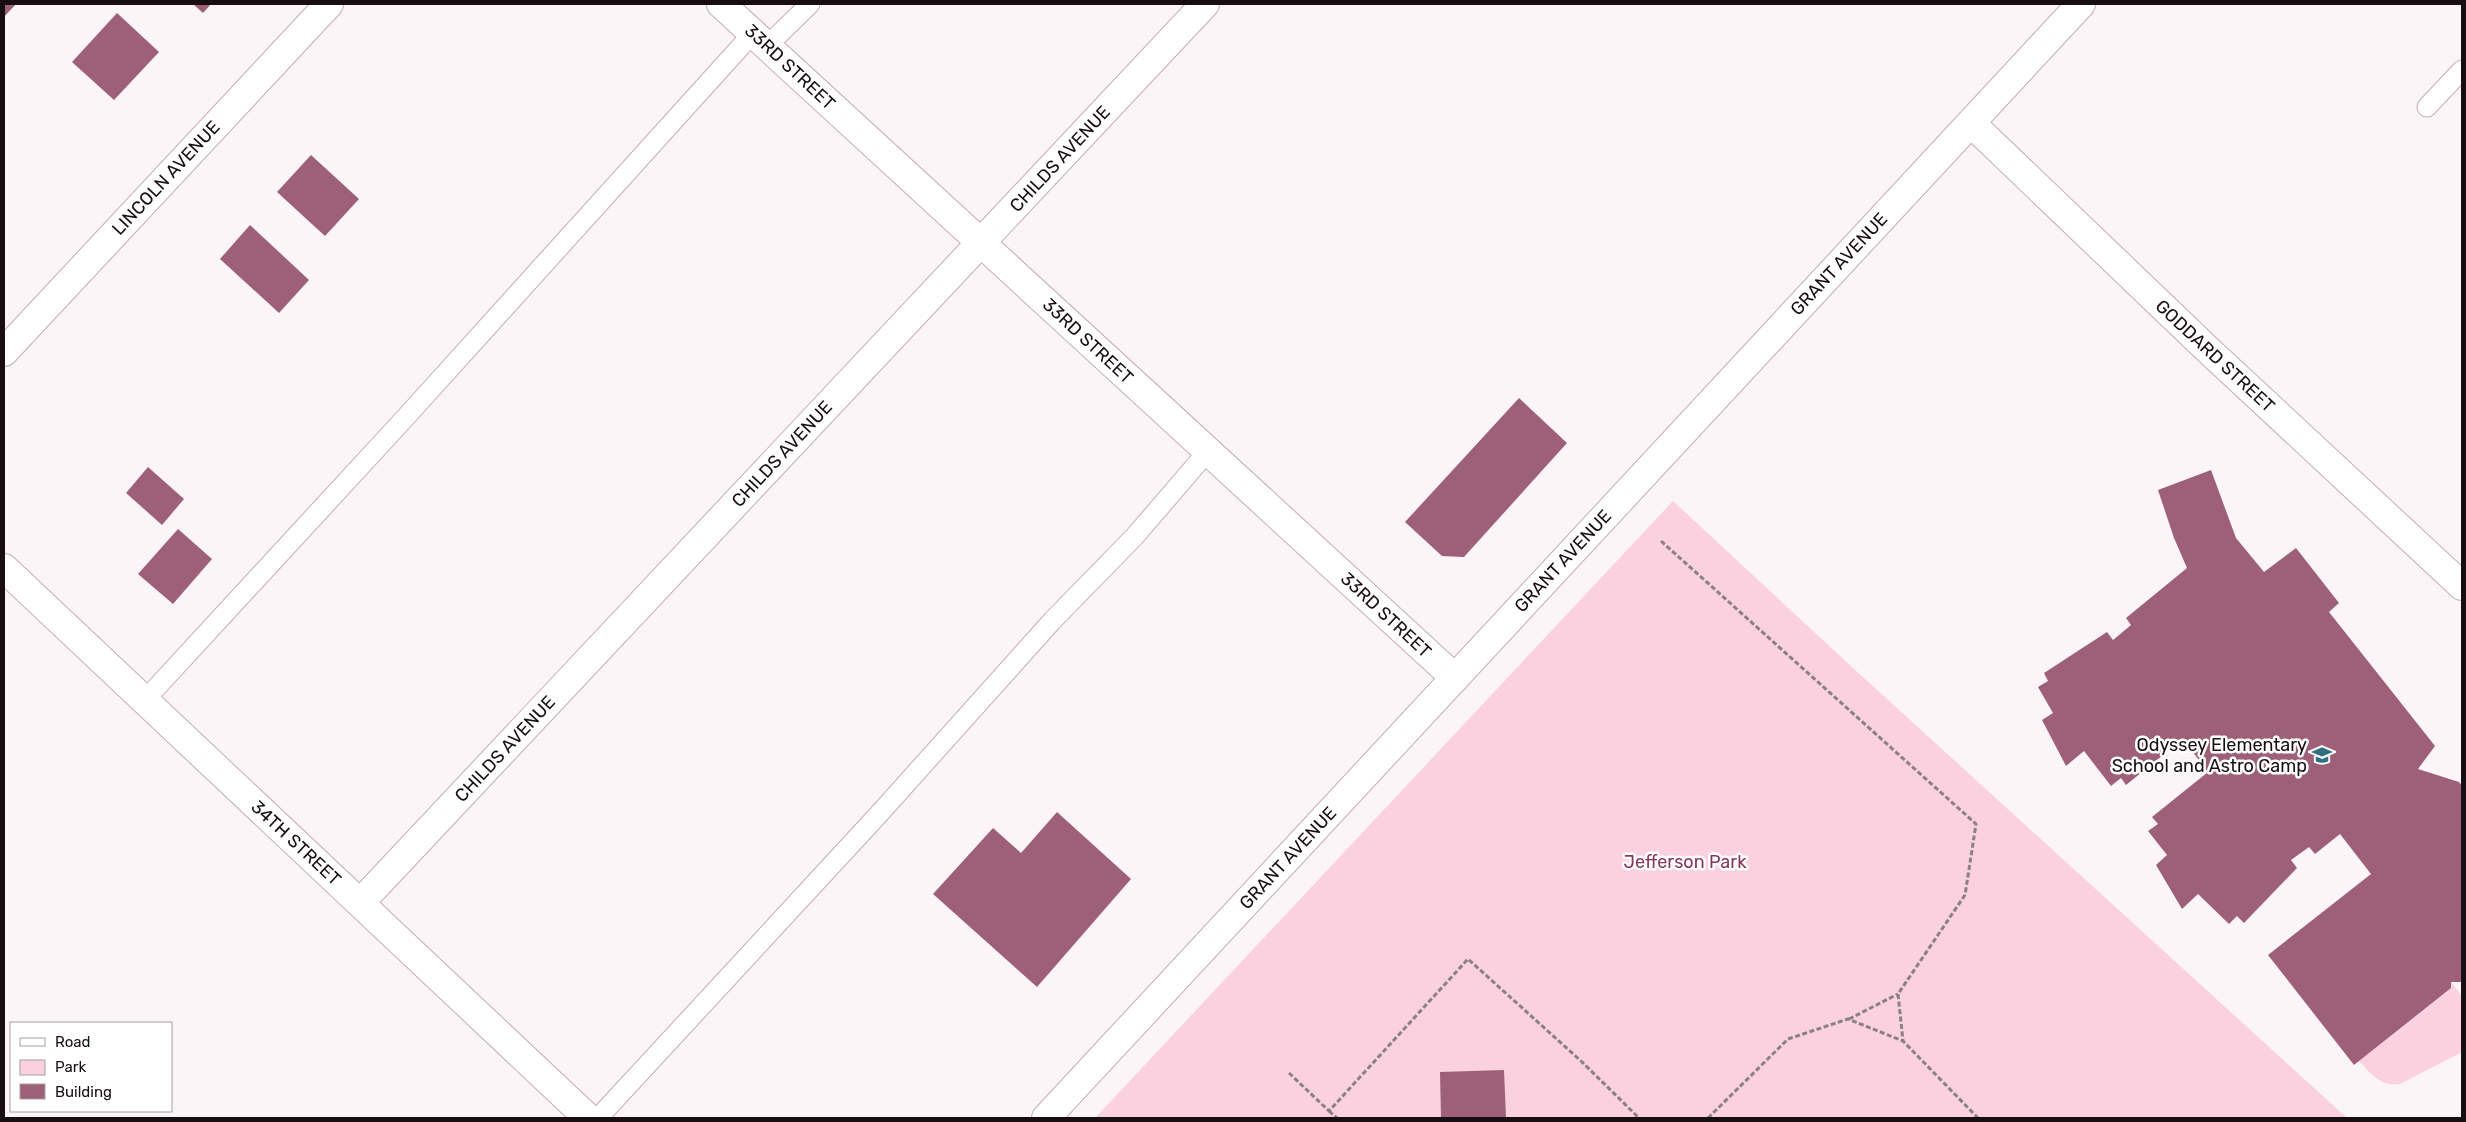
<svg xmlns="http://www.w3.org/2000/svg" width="2466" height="1122" viewBox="0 0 2466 1122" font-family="Rubik,sans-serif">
<rect width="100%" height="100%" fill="#fcf5f7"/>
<path fill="#fbd0df" d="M1673 501 1853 668 2347 1118H1095Z
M2451 982 2462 996V1052L2400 1084C2381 1087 2371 1074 2359 1061L2451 988Z"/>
<path fill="#9e6078" d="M4 4H16L4 17Z
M193 4H211L203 13Z
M117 13 159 52 114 100 72 62Z
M311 155 359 199 325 236 277 192Z
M250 225 309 280 279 313 220 259Z
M1519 398 1567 443 1464 557 1442 556 1405 522Z
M148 467 184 499 162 525 126 493Z
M2211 470 2236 538 2264 572 2296 548 2339 603 2329 612 2435 746 2418 769 2459 782 2462 786V982H2451V988L2354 1065 2268 955 2371 874 2340 834 2315 854 2309 847 2291 860 2297 868 2244 923 2237 916 2229 924 2198 894 2182 909 2156 865 2167 855 2148 831 2158 824 2152 817 2208 772 2183 739 2126 785 2121 778 2111 786 2084 751 2066 766 2042 720 2053 713 2038 687 2048 681 2044 673 2107 632 2113 640 2131 625 2126 618 2187 568 2174 538 2158 490Z
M178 529 212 559 173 604 138 574Z
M1057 812 1131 879 1037 987 933 894 993 828 1021 853Z
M1504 1070 1506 1118H1441L1440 1072Z"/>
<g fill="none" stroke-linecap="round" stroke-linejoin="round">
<defs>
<path id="service" d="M767 46 810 4
M2427 107 2462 70
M144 701 405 418 753 33
M598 1118 879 814 1052 621 1135 536 1208 451"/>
<path id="minor" d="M721 4 1455 678
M1971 123 2206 348 2462 586
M4 568 588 1118
M360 903 1205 4"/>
<path id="tertiary" d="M4 352 329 4
M1046 1118 2081 4"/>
</defs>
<use href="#service" stroke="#c8aab4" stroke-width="21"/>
<use href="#minor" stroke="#c8aab4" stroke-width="30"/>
<use href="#tertiary" stroke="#c8aab4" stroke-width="30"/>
<path stroke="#898183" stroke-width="3" stroke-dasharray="5 2.5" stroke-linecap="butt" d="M1661 541 1976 824 1965 895 1898 994 1903 1041 1978 1118
M1849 1019 1898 994
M1289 1073 1329 1111 1468 959 1581 1061 1639 1118
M1329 1111 1337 1118
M1708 1118 1788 1039 1848 1019 1903 1041"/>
<use href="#service" stroke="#fff" stroke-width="19"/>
<use href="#minor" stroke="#fff" stroke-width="28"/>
<use href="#tertiary" stroke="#fff" stroke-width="28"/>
</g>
<defs>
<symbol id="school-bare" viewBox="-9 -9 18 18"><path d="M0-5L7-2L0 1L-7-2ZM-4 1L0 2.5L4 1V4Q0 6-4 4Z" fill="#2f6e83" stroke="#fff" stroke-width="2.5" paint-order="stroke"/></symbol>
</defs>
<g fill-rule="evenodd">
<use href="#school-bare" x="2308" y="741" width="28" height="28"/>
</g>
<g text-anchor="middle" stroke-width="5" stroke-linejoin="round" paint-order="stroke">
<g font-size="18" fill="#180e11" stroke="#fff">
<text transform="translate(790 67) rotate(43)" y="6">33RD STREET</text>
<text transform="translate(1060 159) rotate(-47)" y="6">CHILDS AVENUE</text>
<text transform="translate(166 178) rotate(-47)" y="6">LINCOLN AVENUE</text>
<text transform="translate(1839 264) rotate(-47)" y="6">GRANT AVENUE</text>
<text transform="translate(1088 341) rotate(43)" y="6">33RD STREET</text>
<text transform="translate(2215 356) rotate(43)" y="6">GODDARD STREET</text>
<text transform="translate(782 454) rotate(-47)" y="6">CHILDS AVENUE</text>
<text transform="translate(1563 561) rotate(-47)" y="6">GRANT AVENUE</text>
<text transform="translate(1386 615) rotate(43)" y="6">33RD STREET</text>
<text transform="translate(505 749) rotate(-47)" y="6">CHILDS AVENUE</text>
<text transform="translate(296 843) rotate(43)" y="6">34TH STREET</text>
<text transform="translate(1288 858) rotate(-47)" y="6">GRANT AVENUE</text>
</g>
<g font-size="18" fill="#180e11" stroke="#fff" text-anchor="end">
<text x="2307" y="751">Odyssey Elementary<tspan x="2307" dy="21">School and Astro Camp</tspan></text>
</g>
<g font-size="18" fill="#863659" stroke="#fff">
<text x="1685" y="868">Jefferson Park</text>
</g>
</g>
<rect width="2466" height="1122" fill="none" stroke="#180e11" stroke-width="10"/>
<rect x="10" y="1022" width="162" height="90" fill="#ffffff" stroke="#a39fa0"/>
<rect x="20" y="1038" width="25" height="8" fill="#ffffff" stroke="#a39fa0"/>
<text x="55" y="1047" font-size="15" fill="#180e11">Road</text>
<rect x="20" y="1060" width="25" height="15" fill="#fbd0df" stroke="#a39fa0"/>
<text x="55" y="1072" font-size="15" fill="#180e11">Park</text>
<rect x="20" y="1084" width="25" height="15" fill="#9e6078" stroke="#a39fa0"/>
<text x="55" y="1097" font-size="15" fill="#180e11">Building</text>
</svg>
